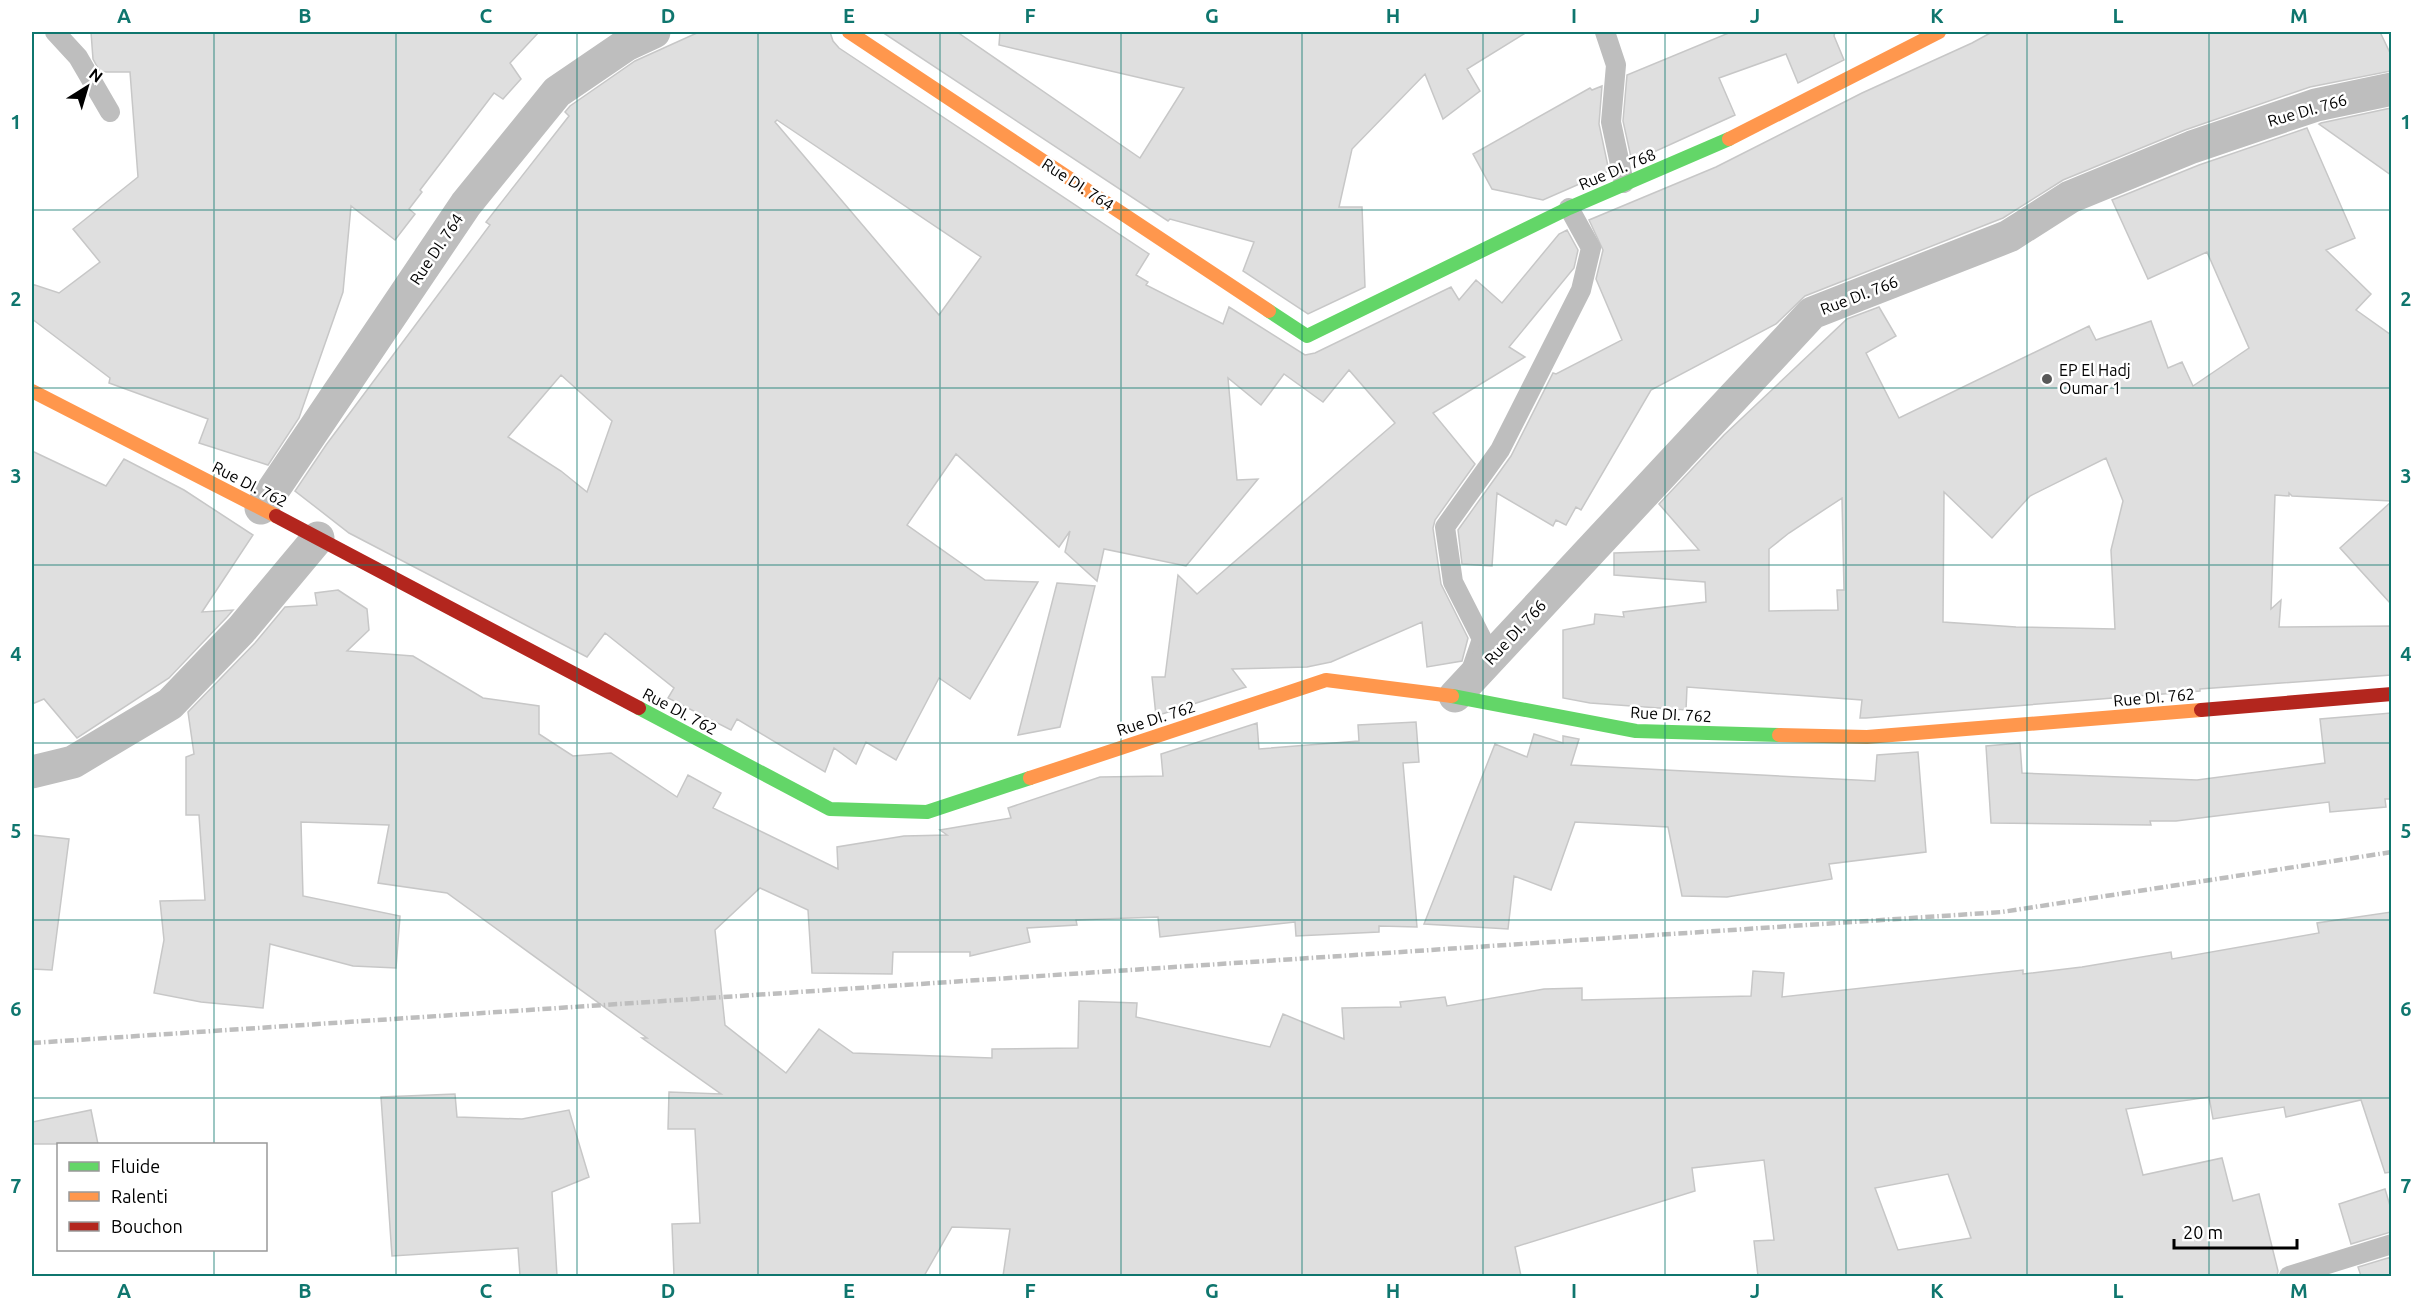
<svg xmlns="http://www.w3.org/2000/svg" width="2423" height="1308" viewBox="0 0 2423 1308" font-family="Ubuntu,sans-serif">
<rect width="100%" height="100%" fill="#fff"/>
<path fill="#dfdfdf" stroke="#c7c7c7" stroke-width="1.5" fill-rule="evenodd" d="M91 32H539L510 63 521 79 503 99 494 93 420 190 422 192 409 209 415 214 395 240 351 206 343 292 299 418 268 465 199 443 208 419 109 383 110 378 32 319V284L59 293 100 262 73 229 138 177 130 72H100L93 59Z
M699 32H830L833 41 839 48 1149 254 1136 275 1148 282 1146 285 1223 324 1229 307 1305 355 1315 353 1451 287 1459 300 1476 280 1502 303 1559 234 1567 230 1578 250 1574 268 1509 347 1525 357 1433 413 1475 464 1435 520 1433 528 1441 584 1468 638 1462 661 1427 667 1422 622 1331 662 1307 667 1232 669 1246 687 1156 716 1152 677H1165L1178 575 1197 594 1395 423 1349 370 1323 402 1284 374 1261 405 1228 378 1237 480 1258 479 1186 566 1104 549 1097 581 1065 552 1070 531 1059 547 956 454 907 525 985 580 1038 582 970 699 939 678 896 760 866 742 856 764 834 748 825 772 737 719 731 730 668 698 674 688 605 633 587 657 349 533 295 491 326 445 490 225 486 222 569 116 565 112 570 106 635 61ZM777 120 981 257 939 315 775 122ZM561 375 612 421 587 492 561 471 508 437Z
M882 32H957L1140 158 1184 88 999 45 1000 32H1527L1467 69 1480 91 1443 119 1425 74 1352 149 1339 207H1362L1365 287 1308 314 1243 271 1254 242 1170 219 1168 221Z
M1731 32H1835L1834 36 1844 60 1798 83 1786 54 1719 78 1735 115 1632 162 1623 121 1627 75Z
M1992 32H2380L2391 55V71L2310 87 2185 130 2063 180 2003 218 1805 296 1776 324 1651 390 1581 510 1576 507 1566 525 1556 520 1553 526 1497 493 1492 566 1462 564 1458 530 1511 456 1553 373 1556 374 1622 340 1596 279 1603 250 1589 220 1716 167 1862 93 1972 43Z
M1602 86 1599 124 1609 171 1543 200 1492 189 1473 154 1590 88 1592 90Z
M2391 108V175L2319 124 2321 123Z
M2307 128 2355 238 2326 250 2371 294 2356 310 2391 335V501L2292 496 2289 493V496L2275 495 2271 609 2281 600 2279 627 2391 626V675L2200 689V691L1866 718H1860L1862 700 1687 687 1686 710 1590 703 1563 698V630L1594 624 1595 614 1624 617 1623 612 1706 602 1705 582 1614 575V553L1699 550 1659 504 1724 435 1847 319 1879 307 1896 336 1866 353 1899 418 2089 326 2096 340 2151 321 2168 368 2182 362 2193 386 2249 348 2207 252 2148 279 2112 200 2199 165ZM2106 458 2123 501 2111 550 2115 629 2016 627 1943 622 1944 492 1992 538 2030 496ZM1842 498 1844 590H1837L1838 610 1769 611V549L1789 533Z
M32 451 106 486 124 459 184 490 253 535 202 612 233 610 227 617 169 678 77 738 44 699 32 704Z
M2391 502V604L2340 548Z
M1057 583 1095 586 1060 727 1018 735Z
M338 590 367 609 369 630 347 651 413 656 483 698 539 706V734L573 756 611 753 677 797 688 775 721 793 713 808 838 869 837 847 904 836 947 835 940 830 1011 818 1008 808 1100 777 1163 776 1161 754 1257 723 1259 749 1359 741 1358 725 1416 722 1419 762 1403 763 1417 927 1379 926V932L1296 936 1295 922 1160 937 1158 917 1076 920 1077 925 1027 928 1030 942 970 956V952H893L892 974 812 973 808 910 760 888 715 930 725 1025 786 1073 819 1029 853 1053 992 1058V1049L1078 1048 1079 1001 1137 1003 1136 1017 1270 1047 1283 1014 1344 1039 1342 1008 1401 1007 1400 1002 1445 997 1447 1006 1544 989 1582 988V1000L1751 996 1753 971 1784 973 1782 997 2023 970V974L2082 967 2171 952 2172 959 2319 933 2317 923 2391 912V1172L2385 1173 2361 1100 2286 1117 2284 1107 2213 1119 2209 1097 2126 1109 2143 1175 2222 1158 2233 1201 2259 1194 2278 1271 2277 1276H1758L1754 1241 1774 1240 1764 1160 1692 1168 1695 1191 1515 1247 1521 1276H1003L1010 1229 952 1227 924 1276H674L672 1224 700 1223 695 1129H668L669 1092 721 1094 642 1038H647L447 893 378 883 389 825 301 822 303 896 400 916 396 968 353 966 270 944 263 1008 201 1002 154 993 164 940 160 901 205 900 199 815H186V757L194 754 188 712 255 643 285 607 317 605 315 593ZM1948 1174 1971 1238 1898 1250 1875 1188Z
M2391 713V799H2385L2386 807 2330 812 2329 802 2176 821H2150L2151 825 1991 823 1986 746 2020 743 2022 773 2197 780 2325 763 2320 719Z
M1534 734 1563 743V736L1579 739 1571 765 1875 781 1877 755 1918 752 1926 852 1829 864 1832 879 1727 897 1682 896 1668 827 1575 822 1551 890 1514 876 1508 929 1424 924 1495 744 1527 757Z
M32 835 69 839 52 970 32 969Z
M455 1094 457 1117 522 1119 569 1110 589 1177 552 1192 557 1276H520L518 1248 392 1256 381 1097Z
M91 1110 98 1144H32V1122Z
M2385 1189 2391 1209V1232L2351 1244 2339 1204Z
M2391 1257V1276H2361L2358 1267Z"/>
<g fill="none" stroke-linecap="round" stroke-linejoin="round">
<path stroke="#bebebe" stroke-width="20" d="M55 32 78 57 110 112
M1605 32 1616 65 1611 122 1624 183
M1472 668 1482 639 1453 582 1445 527 1500 450 1581 290 1591 248 1569 208
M2289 1276 2392 1244"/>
<path stroke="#bebebe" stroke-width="33" d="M261 508 466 204 557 92 626 45 654 32
M1455 696 1812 313 2009 236 2070 197 2192 147 2316 105 2392 89
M32 772 73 762 170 704 241 630 318 538"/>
<path stroke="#63d668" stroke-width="14" d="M1269 311 1307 336 1569 208 1729 139
M1452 696 1636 731 1779 735
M639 708 830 809 927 812 1030 778"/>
<path stroke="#ff974d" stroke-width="14" d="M849 32 1269 311
M1729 139 1939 32
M32 391 276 516
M1779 735 1867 737 2201 710
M1030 778 1326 680 1452 696"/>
<path stroke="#b3261e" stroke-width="14" d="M276 516 639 708
M2201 710 2392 694"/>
<path stroke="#bebebe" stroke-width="4.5" stroke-dasharray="9 3 1.5 3" stroke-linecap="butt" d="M32 1043 2002 912 2392 852"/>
</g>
<path fill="none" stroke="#0f766e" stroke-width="1.5" stroke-opacity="0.55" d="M214 32V1144M396 32V1276M577 32V1276M758 32V1276M940 32V1276M1121 32V1276M1302 32V1276M1483 32V1276M1665 32V1276M1846 32V1276M2027 32V1276M2209 32V1276M32 210H2392M32 388H2392M32 565H2392M32 743H2392M32 920H2392M32 1098H2392M214 1250V1276"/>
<circle fill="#595959" stroke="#fff" stroke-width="2" cx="2047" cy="379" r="6"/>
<g text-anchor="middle" stroke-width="5" stroke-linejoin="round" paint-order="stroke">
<g font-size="16" fill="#000" stroke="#fff">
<text transform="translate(2307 110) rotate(-16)" y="6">Rue DI. 766</text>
<text transform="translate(1617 169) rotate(-23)" y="6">Rue DI. 768</text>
<text transform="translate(1078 184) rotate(33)" y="6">Rue DI. 764</text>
<text transform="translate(436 249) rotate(-56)" y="6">Rue DI. 764</text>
<text transform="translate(1859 295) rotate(-21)" y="6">Rue DI. 766</text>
<text transform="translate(250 484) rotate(27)" y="6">Rue DI. 762</text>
<text transform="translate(1515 632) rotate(-47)" y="6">Rue DI. 766</text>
<text transform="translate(2154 697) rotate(-5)" y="6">Rue DI. 762</text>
<text transform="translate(680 711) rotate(28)" y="6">Rue DI. 762</text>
<text transform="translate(1671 714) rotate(3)" y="6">Rue DI. 762</text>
<text transform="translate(1156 718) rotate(-18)" y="6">Rue DI. 762</text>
</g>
<g font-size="16" fill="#000" stroke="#fff" text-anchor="start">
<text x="2059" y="376">EP El Hadj<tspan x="2059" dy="18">Oumar 1</tspan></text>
</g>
</g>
<rect width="2423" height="1308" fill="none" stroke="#ffffff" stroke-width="66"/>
<rect x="57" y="1143" width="210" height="108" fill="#ffffff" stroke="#999999" stroke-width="1.5"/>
<rect x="69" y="1162" width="30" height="9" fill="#63d668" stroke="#999999" stroke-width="1.5"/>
<text x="111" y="1173" font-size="18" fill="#000000">Fluide</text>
<rect x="69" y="1192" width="30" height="9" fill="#ff974d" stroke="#999999" stroke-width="1.5"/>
<text x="111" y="1203" font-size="18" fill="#000000">Ralenti</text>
<rect x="69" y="1222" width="30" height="9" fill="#b3261e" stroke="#999999" stroke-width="1.5"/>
<text x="111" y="1233" font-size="18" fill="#000000">Bouchon</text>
<g transform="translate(87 87) rotate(37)" stroke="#ffffff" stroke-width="4.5" paint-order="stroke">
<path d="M0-4.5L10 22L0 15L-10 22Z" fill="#000000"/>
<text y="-9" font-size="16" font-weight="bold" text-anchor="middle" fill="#000000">N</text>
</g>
<path d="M2174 1239v9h123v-9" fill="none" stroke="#000000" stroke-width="3"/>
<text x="2183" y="1239" font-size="18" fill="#000000" stroke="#ffffff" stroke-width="4.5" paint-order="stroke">20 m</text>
<rect x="33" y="33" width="2357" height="1242" fill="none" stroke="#0f766e" stroke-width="2"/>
<g font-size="20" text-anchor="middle" font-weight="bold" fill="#0f766e">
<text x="124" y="23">A</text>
<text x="305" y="23">B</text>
<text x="486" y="23">C</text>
<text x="668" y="23">D</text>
<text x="849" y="23">E</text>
<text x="1030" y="23">F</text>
<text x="1212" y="23">G</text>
<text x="1393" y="23">H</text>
<text x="1574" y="23">I</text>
<text x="1755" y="23">J</text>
<text x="1937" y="23">K</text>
<text x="2118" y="23">L</text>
<text x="2299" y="23">M</text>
<text x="16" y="129">1</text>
<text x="2406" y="129">1</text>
<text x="16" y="306">2</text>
<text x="2406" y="306">2</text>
<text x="16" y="483">3</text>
<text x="2406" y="483">3</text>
<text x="16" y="661">4</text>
<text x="2406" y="661">4</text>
<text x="16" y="838">5</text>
<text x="2406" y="838">5</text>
<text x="16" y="1016">6</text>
<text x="2406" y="1016">6</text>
<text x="16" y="1193">7</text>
<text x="2406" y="1193">7</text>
<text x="124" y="1298">A</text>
<text x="305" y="1298">B</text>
<text x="486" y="1298">C</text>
<text x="668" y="1298">D</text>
<text x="849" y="1298">E</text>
<text x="1030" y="1298">F</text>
<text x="1212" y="1298">G</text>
<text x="1393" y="1298">H</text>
<text x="1574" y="1298">I</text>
<text x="1755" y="1298">J</text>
<text x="1937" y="1298">K</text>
<text x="2118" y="1298">L</text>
<text x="2299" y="1298">M</text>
</g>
</svg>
